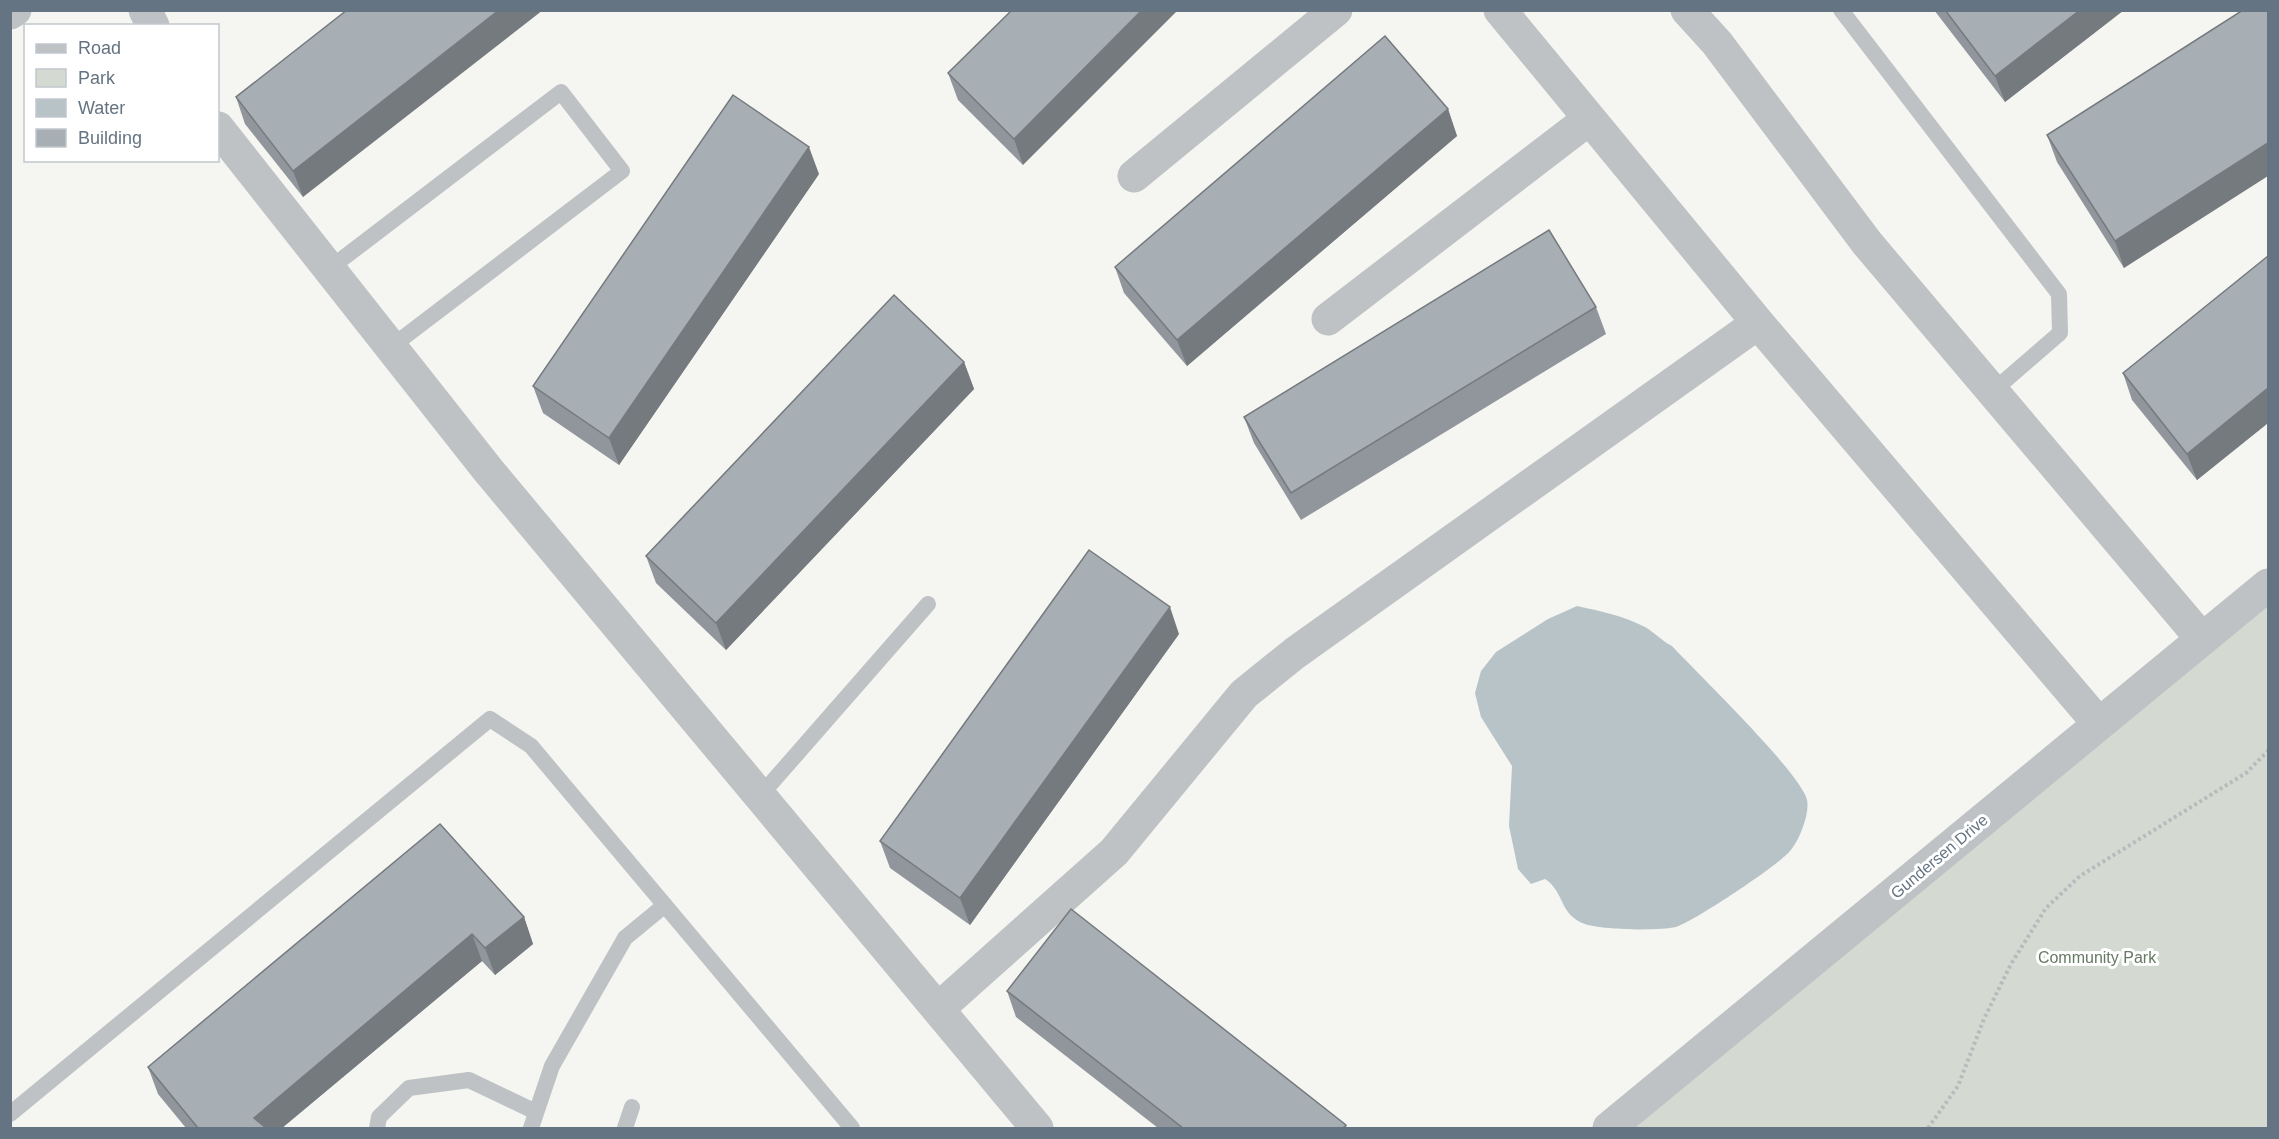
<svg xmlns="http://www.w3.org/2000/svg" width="2279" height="1139" viewBox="0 0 2279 1139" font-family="Arial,sans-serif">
<rect width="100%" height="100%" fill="#f5f5f1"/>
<path fill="#d4dad1" d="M2268 596V1128H1616Z"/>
<path fill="#b8c3c8" d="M1577 606C1600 611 1624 616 1645 627 1654 632 1662 641 1672 646 1697 673 1801 773 1807 800 1810 814 1799 841 1790 851 1779 865 1693 922 1676 927 1659 931 1601 930 1585 924 1559 915 1565 892 1545 879L1531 884 1518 869 1509 826 1512 766 1481 717 1475 693 1481 671 1496 652 1548 619Z"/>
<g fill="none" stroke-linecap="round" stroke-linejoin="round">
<path stroke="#b8bbbd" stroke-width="4" stroke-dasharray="3 3" stroke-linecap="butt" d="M1928 1128 1958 1086 1984 1019 2011 964 2046 908 2080 876 2246 773 2268 751"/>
<path stroke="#bec2c5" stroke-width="16" d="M1841 10 2059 294 2060 333 1993 391
M329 269 561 92 622 171 391 347
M760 796 928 604
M10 1114 490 719 531 746 852 1128
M377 1128 379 1117 409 1088 469 1080 536 1112
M531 1128 552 1066 625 938 665 905
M625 1128 632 1107"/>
<path stroke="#bec2c5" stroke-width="33" d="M145 10 153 26
M1500 10 1758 323 2099 724
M1687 10 1717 43 1867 243 2202 639
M218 128 488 470 1037 1128
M1134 176 1336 10
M1328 319 1589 119
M938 1009 1114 852 1244 694 1295 653 1758 323
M1609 1128 2268 585"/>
<path stroke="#bec2c5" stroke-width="33" d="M10 13 15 10"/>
</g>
<path fill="#90969b" d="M347 10 303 197 245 124 236 97Z
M1012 10 1023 165 958 100 948 73Z
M1934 10H2124L2005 102Z
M2243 10 2124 268 2057 162 2047 135Z
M1448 109 1457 136 1187 366 1124 293 1115 267Z
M819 174 619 465 543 413 533 386Z
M2268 256V423L2197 480 2132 400 2123 373Z
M1596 307 1606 334 1301 520 1254 443 1244 417Z
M964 362 974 389 726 650 656 583 646 556Z
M1179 634 970 925 890 868 880 841Z
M440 824 524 917 533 944 495 975 482 961 282 1128H186L158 1094 148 1067Z
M1007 991 1346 1125 1347 1128H1158L1016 1017Z"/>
<path fill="#757a7e" d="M499 10H543L303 197 293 171Z
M1142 10H1178L1023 165 1014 139Z
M2080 10H2124L2005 102 1995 76Z
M1448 109 1457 136 1187 366 1177 340Z
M2268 143V176L2124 268 2115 241Z
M809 147 819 174 619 465 609 438Z
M964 362 974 389 726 650 716 623Z
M2268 388V423L2197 480 2187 454Z
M1170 607 1179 634 970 925 960 898Z
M524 917 533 944 495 975 485 948Z
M472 934 482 961 282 1128H258L254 1118Z"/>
<path fill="#a7aeb4" stroke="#757a7e" stroke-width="1.5" d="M347 10H499L293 171 236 97Z
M1012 10H1142L1014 139 948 73Z
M1945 10H2080L1995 76Z
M2243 10H2268V143L2115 241 2047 135Z
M1385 36 1448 109 1177 340 1115 267Z
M733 95 809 147 609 438 533 386Z
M1549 230 1596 307 1291 493 1244 417Z
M2268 256V388L2187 454 2123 373Z
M894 295 964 362 716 623 646 556Z
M1089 550 1170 607 960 898 880 841Z
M440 824 524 917 485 948 472 934 254 1118 266 1128H198L148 1067Z
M1071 909 1346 1125 1343 1128H1183L1007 991Z"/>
<g text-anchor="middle" stroke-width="6" stroke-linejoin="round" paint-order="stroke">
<g font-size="16" fill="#657482" stroke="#fff">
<text transform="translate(1939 856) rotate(-40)" y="6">Gundersen Drive</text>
</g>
<g font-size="16" fill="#677964" stroke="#fff">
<text x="2097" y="963">Community Park</text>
</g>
</g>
<rect width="2279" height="1139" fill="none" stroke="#657482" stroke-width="24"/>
<rect x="24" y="24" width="195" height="138" fill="#ffffff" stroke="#c1c7cd" stroke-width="1.5"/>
<rect x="36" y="44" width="30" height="9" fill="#bec2c5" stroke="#c1c7cd" stroke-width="1.5"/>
<text x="78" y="54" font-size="18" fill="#657482">Road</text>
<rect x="36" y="69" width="30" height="18" fill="#d4dad1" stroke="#c1c7cd" stroke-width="1.5"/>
<text x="78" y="84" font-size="18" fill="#657482">Park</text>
<rect x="36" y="99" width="30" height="18" fill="#b8c3c8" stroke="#c1c7cd" stroke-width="1.5"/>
<text x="78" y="114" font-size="18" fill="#657482">Water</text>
<rect x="36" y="129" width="30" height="18" fill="#a7aeb4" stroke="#c1c7cd" stroke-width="1.5"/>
<text x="78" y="144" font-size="18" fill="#657482">Building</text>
</svg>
